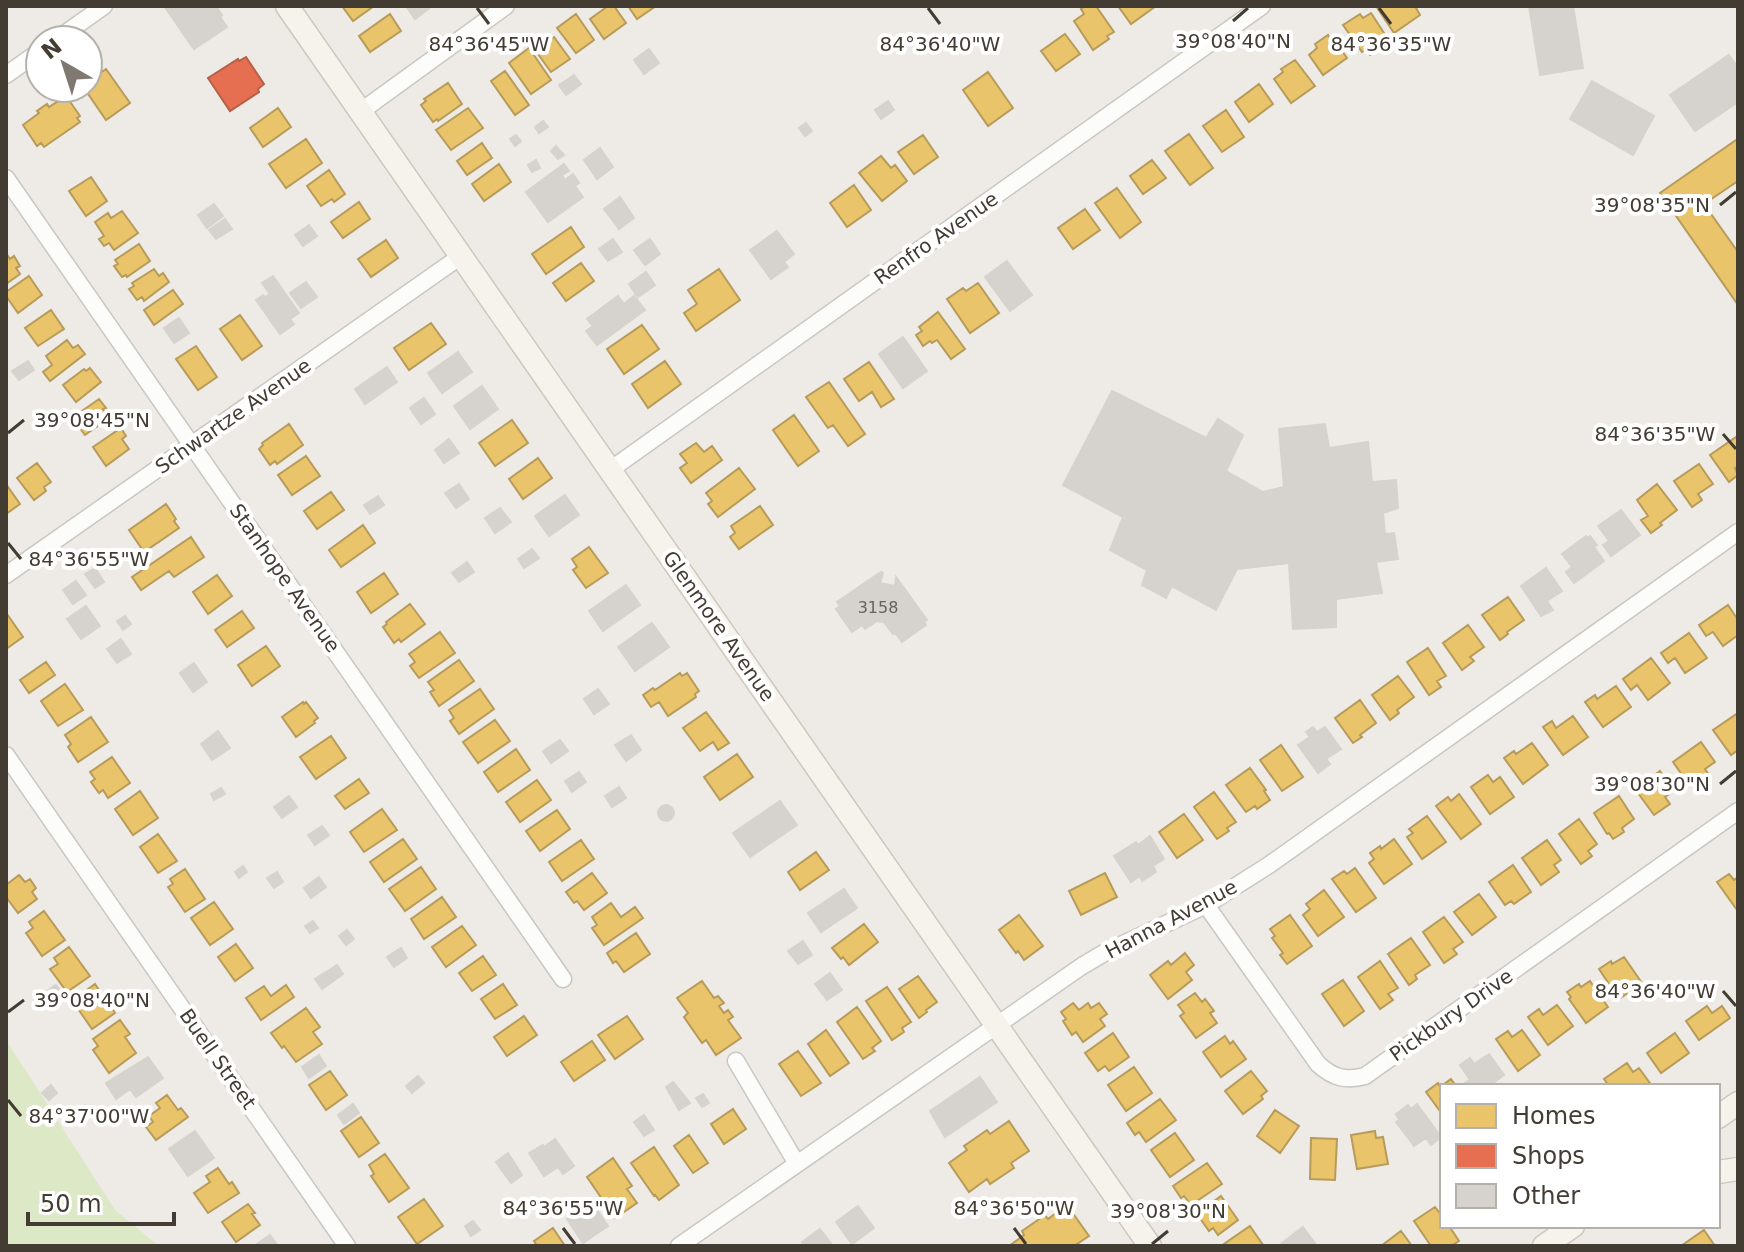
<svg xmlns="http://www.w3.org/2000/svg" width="1744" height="1252" viewBox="0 0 1744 1252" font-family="'DejaVu Sans',sans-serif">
<rect width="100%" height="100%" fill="#eeebe6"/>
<path fill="#dce8c6" d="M6 1040 115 1210 159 1246H6Z"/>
<path fill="#e9c46a" stroke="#b79b5a" stroke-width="2" d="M342 6H374L353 21Z
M608 6H614L626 23 604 39 590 19Z
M628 6H656L637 19Z
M1085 6H1096L1114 32 1107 36 1109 39 1093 50 1074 21 1084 14 1081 9Z
M1118 6H1156L1131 24Z
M1376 6H1415L1420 15 1394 33Z
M1371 13 1386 36 1377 42 1381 48 1370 55 1366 49 1362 52 1343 25 1360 14 1363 18Z
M390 14 401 31 370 52 359 36Z
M576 14 594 40 576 53 557 28Z
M1065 34 1080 54 1056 71 1041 51Z
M1328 35 1331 40 1333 38 1347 58 1323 75 1309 55 1317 48 1315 44Z
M554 37 570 59 551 72 535 50Z
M529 48 551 80 531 94 509 63Z
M1295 60 1315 86 1291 103 1274 79 1283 72 1281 69Z
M106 69 130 103 106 120 84 88H88V81Z
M505 71 529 105 515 115 491 81Z
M988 72 1013 108 988 126 963 90Z
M448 83 462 104 438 121 437 119 433 122 421 105 426 101 424 99Z
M1259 84 1273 104 1249 122 1235 102Z
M66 96 80 116 77 118 80 122 44 147 41 143 37 146 23 125 39 113 37 111 47 104 49 107Z
M278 108 291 127 263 147 250 128Z
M468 108 483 128 451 150 436 130Z
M1226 110 1244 137 1222 152 1203 126Z
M1189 134 1213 168 1190 185 1165 151Z
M923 135 938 157 914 174 898 152Z
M306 139 322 163 286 188 269 164Z
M1736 140 1738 142V181L1704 204 1738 252V305L1660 193Z
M482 143 492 158 467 175 457 161Z
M881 156 891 168 895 165 907 181 882 201 859 173Z
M1152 160 1166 178 1143 194 1130 176Z
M499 164 511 182 484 201 472 184Z
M329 170 345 194 334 202 332 199 321 206 307 186Z
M91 177 107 201 86 216 69 191Z
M854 185 871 210 847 227 830 203Z
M1117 188 1141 222 1120 238 1095 203Z
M359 202 370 219 343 238 331 222Z
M1085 209 1100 230 1073 249 1058 228Z
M122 211 138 233 114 250 109 243 104 246 99 239 104 236 95 222 108 213 111 218Z
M571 227 584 247 546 274 532 254Z
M386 240 398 258 371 277 358 259Z
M139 244 150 261 127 277 126 275 122 277 114 266 118 264 115 260Z
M6 253 10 259 14 256 20 266 16 268 20 274 6 284Z
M581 263 594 281 566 301 553 283Z
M154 269 159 276 163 273 169 282 144 301 142 297 137 300 129 289 134 286 132 283Z
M719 269 740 300 696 331 684 313 697 304 688 290Z
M29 276 42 295 18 313 6 296V292Z
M978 283 999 313 970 333 947 299 963 288 966 291Z
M173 290 183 304 154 325 144 310Z
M51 310 64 329 38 346 25 328Z
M938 312 965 349 951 359 937 340 932 343 930 341 923 346 916 335 922 331 919 327Z
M240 315 262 346 242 360 220 329Z
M431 323 446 344 409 370 394 348Z
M642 325 659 349 624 374 607 349Z
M67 340 73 348 78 345 85 354 50 381 43 372 52 365 46 356Z
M196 346 217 377 198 390 176 359Z
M665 361 681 384 648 408 632 384Z
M869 362 894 399 881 407 872 392 859 401 844 379Z
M90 368 101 382 76 402 63 385 84 369 86 371Z
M829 382 865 434 848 446 833 425 828 428 806 397Z
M99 399 106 408 103 409 109 418 85 435 72 418Z
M794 415 819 451 798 466 773 430Z
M512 420 528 443 495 466 479 443Z
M289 424 303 445 277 464 275 461 270 465 259 449 263 445 262 443Z
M121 428 126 436 122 439 129 449 106 466 93 447Z
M1736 437 1738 441V466L1735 468 1738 475 1729 482 1710 455Z
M696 443 704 452 712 446 722 460 691 483 680 468 687 463 680 454Z
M306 456 320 476 292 495 278 475Z
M538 458 552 478 523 499 509 479Z
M37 463 51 482 44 487 46 491 34 500 17 478Z
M1699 464 1713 484 1698 494 1702 500 1692 507 1674 481Z
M739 468 755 489 718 517 708 504 712 501 706 493Z
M6 484 20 504 6 514Z
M1657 484 1677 510 1660 523 1662 525 1651 533 1641 520 1648 516 1637 500Z
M331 492 344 510 317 529 304 511Z
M166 504 176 519 174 521 179 528 144 552 129 530Z
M760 506 773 525 739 549 730 537 735 533 731 526Z
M363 525 375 543 341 567 329 550Z
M191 537 204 557 174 577 169 571 141 590 132 577Z
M589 547 608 573 586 588 573 570 577 567 572 559Z
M384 573 398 594 371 613 357 592Z
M217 575 232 596 208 614 193 592Z
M1508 597 1524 620 1507 632 1508 634 1500 640 1482 615Z
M410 604 425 624 401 642 399 639 394 643 383 627 387 624 386 622Z
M1728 605 1738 620V635L1723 646 1713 632 1706 636 1699 625Z
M242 611 254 628 227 647 215 630Z
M7 614 23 637 6 649V615Z
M1468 625 1484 647 1470 657 1474 661 1462 670 1443 643Z
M440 632 455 653 419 678 410 666 415 662 409 654Z
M1689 633 1707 658 1685 673 1675 658 1668 663 1661 653Z
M266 646 280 666 252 686 238 665Z
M1428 648 1446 676 1437 681 1441 687 1429 695 1407 662Z
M1651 658 1670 683 1648 700 1637 685 1631 690 1623 679Z
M459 660 474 681 439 706 430 692 434 690 428 682Z
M46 662 55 675 29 693 20 680Z
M680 673 682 676 687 673 699 691 695 694 696 697 668 716 659 702 651 707 643 695 653 688 655 690Z
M1398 676 1414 697 1397 710 1399 713 1390 720 1372 695Z
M65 684 83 710 58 726 41 701Z
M1616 686 1631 707 1603 727 1585 702 1595 695 1597 699Z
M480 689 494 709 459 734 450 721 454 718 449 710Z
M1360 700 1376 723 1360 735 1362 737 1353 743 1335 718Z
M303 702 304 704 306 702 318 718 314 721 315 723 296 737 282 717Z
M706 712 729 743 718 750 713 742 700 751 683 728Z
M1738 713V750L1731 755 1713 730Z
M1573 716 1588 737 1563 755 1543 727 1552 721 1556 728Z
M91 717 108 742 78 762 68 747 71 744 65 735Z
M495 720 510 741 478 763 463 742Z
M331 736 346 758 316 779 300 757Z
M1701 742 1715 762 1705 769 1709 775 1695 785 1691 779 1687 782 1673 762Z
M1532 743 1548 765 1523 784 1504 758 1514 751 1516 754Z
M1281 745 1303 777 1282 791 1260 760Z
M516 749 530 770 498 792 484 772Z
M737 754 753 777 720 800 704 777Z
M112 757 130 783 108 798 103 790 99 793 91 782 95 779 90 772Z
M1250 768 1266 790 1264 791 1270 800 1257 809 1255 806 1246 812 1226 785Z
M1660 771 1674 791 1665 797 1670 804 1654 815 1635 789Z
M1488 775 1493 782 1500 777 1514 797 1490 814 1471 787Z
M359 779 369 793 345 809 335 796Z
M537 780 551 800 520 822 506 802Z
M140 791 158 818 133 835 115 809Z
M1214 792 1236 822 1227 828 1229 831 1217 839 1194 807Z
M1459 794 1481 824 1461 839 1436 806 1448 797 1451 801Z
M1619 796 1634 819 1622 828 1624 832 1613 839 1609 833 1607 834 1594 813Z
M382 809 397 830 364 852 350 832Z
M557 810 570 829 540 851 526 831Z
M1184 814 1203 840 1177 858 1159 832Z
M1427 816 1446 842 1422 859 1407 837 1413 833 1409 829Z
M1579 819 1597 844 1588 851 1592 856 1581 864 1559 834Z
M158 834 177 861 158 873 140 847Z
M403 839 417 859 384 882 370 862Z
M1394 839 1412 864 1384 884 1369 863 1374 859 1370 853 1380 846 1381 849Z
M581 840 594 859 562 881 549 862Z
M1547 840 1561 860 1554 865 1559 872 1541 885 1522 858Z
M816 852 829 870 800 890 788 872Z
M1513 865 1531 892 1514 904 1511 901 1505 905 1489 882Z
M421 867 436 889 405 911 389 889Z
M1355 868 1376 898 1356 912 1332 879 1344 871 1347 874Z
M185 869 205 899 185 912 168 887 173 884 170 879Z
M592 873 607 893 584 910 577 901 574 903 566 892Z
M1105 873 1117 897 1081 915 1069 891Z
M1729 874 1734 880 1738 877 1737 910 1717 882Z
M19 875 25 882 30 879 36 888 32 892 37 899 18 913 6 897V885Z
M1324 890 1344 917 1318 936 1303 915 1310 909 1306 904Z
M1479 894 1496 917 1472 935 1454 912Z
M442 897 456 917 424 939 411 919Z
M214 902 233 929 210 945 191 918Z
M611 903 621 917 635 907 643 918 604 945 592 928 597 925 592 917Z
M44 911 65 940 42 956 26 933 33 928 29 922Z
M1019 915 1043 946 1024 960 1018 951 1016 953 999 930Z
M1290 915 1312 946 1287 964 1280 955 1283 953 1272 938 1275 936 1270 929Z
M1444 917 1463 942 1453 949 1457 954 1444 963 1423 932Z
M864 924 878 942 849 965 843 957 841 959 832 948Z
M462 926 476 945 446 967 432 947Z
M636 933 650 954 624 972 616 961 613 963 607 953Z
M1411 938 1430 965 1415 975 1417 979 1409 985 1388 954Z
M236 944 253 968 235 981 218 957Z
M69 947 90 976 67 992 50 969 58 964 54 958Z
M1185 953 1194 965 1186 972 1192 980 1168 999 1150 975 1168 961 1171 965Z
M483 956 496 975 472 991 459 973Z
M1624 957 1642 983 1619 999 1599 969 1611 961 1612 964Z
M1380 961 1398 988 1388 994 1393 1000 1380 1009 1358 977Z
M918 976 937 1002 926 1010 927 1012 919 1018 899 989Z
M1343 980 1364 1011 1344 1026 1322 994Z
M702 981 714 998 718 996 724 1003 719 1006 724 1013 728 1010 733 1017 728 1020 741 1038 716 1055 706 1040 702 1043 684 1017 688 1013 677 998Z
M1590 981 1608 1007 1586 1023 1569 999 1571 997 1567 992 1579 984 1581 987Z
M95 984 115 1013 92 1029 76 1006 83 1000 80 995Z
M503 984 517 1005 495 1019 481 999Z
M286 985 294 997 261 1020 246 998 264 986 271 996Z
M887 987 911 1022 902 1028 904 1032 892 1040 866 1001Z
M1195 993 1202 1002 1205 999 1214 1011 1210 1013 1217 1023 1196 1038 1180 1016 1184 1013 1178 1005Z
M1073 1003 1079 1010 1088 1003 1091 1008 1099 1003 1107 1014 1100 1019 1105 1026 1083 1042 1076 1032 1072 1035 1063 1021 1066 1019 1061 1012Z
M1557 1005 1573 1026 1548 1045 1528 1017 1539 1009 1543 1015Z
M1707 1006 1712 1013 1722 1006 1730 1018 1699 1040 1686 1021Z
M857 1007 881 1041 872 1048 875 1051 863 1059 837 1022Z
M306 1008 320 1027 313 1032 322 1044 296 1062 284 1046 282 1048 271 1033Z
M524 1016 537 1035 507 1056 494 1037Z
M627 1016 643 1039 615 1059 598 1035Z
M120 1020 130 1034 125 1037 136 1053 109 1073 93 1050 98 1046 93 1039Z
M826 1030 849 1063 830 1076 808 1044Z
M1522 1030 1540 1055 1518 1071 1496 1039 1508 1031 1512 1037Z
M1113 1033 1129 1057 1109 1071 1105 1066 1098 1071 1085 1053Z
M1675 1033 1689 1053 1661 1073 1647 1053Z
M1225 1036 1230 1044 1233 1041 1246 1059 1221 1077 1203 1052Z
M592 1041 605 1060 574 1081 561 1062Z
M798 1051 821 1083 801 1096 779 1064Z
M1627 1063 1633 1072 1639 1068 1652 1086H1609L1604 1079Z
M1134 1067 1152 1093 1126 1111 1108 1085Z
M330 1071 347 1095 326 1110 309 1085Z
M1251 1071 1267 1091 1261 1096 1263 1099 1243 1114 1225 1091Z
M1451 1079 1456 1086H1442V1114L1426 1092 1438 1083 1440 1087Z
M167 1095 178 1110 181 1108 188 1117 156 1140 146 1127 153 1122 149 1116 160 1108 156 1103Z
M1160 1099 1176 1120 1146 1142 1139 1132 1135 1135 1127 1123Z
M733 1109 746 1129 724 1144 711 1124Z
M1275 1110 1299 1126 1280 1153 1257 1136Z
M361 1117 379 1143 359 1157 341 1131Z
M1009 1121 1029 1151 1011 1163 1014 1168 990 1184 987 1179 969 1192 949 1163 967 1150 964 1146 987 1130 990 1134Z
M1375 1131 1376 1138 1383 1137 1388 1164 1357 1169 1351 1135Z
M1175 1133 1194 1160 1170 1177 1151 1150Z
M689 1135 708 1163 693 1173 674 1146Z
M1311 1138 1337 1139 1335 1180 1310 1179Z
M654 1147 679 1185 659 1200 655 1195 654 1196 631 1163Z
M385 1154 409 1188 389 1202 371 1176 374 1174 369 1165Z
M613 1158 632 1186 627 1189 637 1203 615 1218 587 1177Z
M1207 1163 1222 1184 1191 1205 1184 1196 1181 1198 1173 1186Z
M218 1168 229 1184 232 1182 239 1193 208 1213 194 1193 210 1182 206 1176Z
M1221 1196 1238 1220 1218 1235 1213 1228 1209 1231 1197 1214Z
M424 1199 443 1226 417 1244 398 1217Z
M248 1204 255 1213 252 1214 260 1225 236 1242 222 1222Z
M1067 1205 1089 1236 1074 1246H1009L1024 1235 1022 1231 1045 1215 1048 1219Z
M1435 1207 1442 1216V1226H1449L1459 1241 1451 1246H1431L1414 1221Z
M1250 1226 1263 1245 1262 1246H1221Z
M553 1228 565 1246H537L534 1241Z
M1704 1230 1715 1246H1681Z
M1401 1231 1412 1246H1381Z"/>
<path fill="#e76f51" stroke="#b66048" stroke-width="2" d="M246 57 264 84 258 89 259 92 230 111 208 78 238 59 239 61Z"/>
<path fill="#d6d2cd" stroke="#d6d2cc" stroke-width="2" d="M164 6H216L222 15 220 17 227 27 194 49Z
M406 6H430L431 7 415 19Z
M1529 6H1573L1583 68 1540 75Z
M649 49 659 63 644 74 634 60Z
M1729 55 1738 68V102L1695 131 1670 95Z
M574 75 581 84 566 95 559 85Z
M1592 81 1654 116 1633 155 1570 119Z
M888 101 894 110 881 119 875 110Z
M543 121 548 127 539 133 535 127Z
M806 123 812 131 805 136 799 128Z
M516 135 521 141 515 146 510 139Z
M556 146 564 155 558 159 551 151Z
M600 148 613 167 597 179 584 160Z
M536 160 540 168 532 172 528 165Z
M564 164 569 171 562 175 565 180 573 174 579 183 575 186 583 197 548 222 526 192Z
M620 197 634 218 619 229 604 209Z
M214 204 223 216 207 228 198 215Z
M225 219 232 229 216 239 209 230Z
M309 225 317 236 303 246 295 235Z
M777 231 794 254 784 262 788 267 771 279 750 250Z
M613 239 622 252 608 261 599 249Z
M650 239 660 254 645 265 634 250Z
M1007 261 1032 295 1010 311 985 277Z
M646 272 655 285 638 297 629 284Z
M273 276 299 313 290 319 294 324 280 334 256 300 263 295 265 297 270 294 262 283Z
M306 282 317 297 301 308 290 293Z
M618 296 624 304 634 296 645 310 597 345 586 331 593 326 587 319Z
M179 318 189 333 174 343 164 328Z
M903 337 927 371 903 388 879 354Z
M458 352 472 372 442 393 428 373Z
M28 361 34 370 19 380 12 371Z
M387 367 397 382 365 404 355 389Z
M482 386 498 409 470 429 454 406Z
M1112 391 1206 438 1218 419 1243 435 1226 471 1263 492 1284 487 1279 429 1325 424 1329 448 1368 442 1372 482 1396 480 1398 508 1383 513 1385 534 1394 533 1398 559 1376 562 1382 593 1336 599V627L1293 629 1289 563 1237 569 1216 610 1172 586 1166 598 1142 585 1147 570 1110 550 1123 517 1063 485Z
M424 398 435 414 421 424 410 408Z
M449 439 459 453 444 463 435 450Z
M459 484 469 499 456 508 445 493Z
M565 495 579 515 549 536 535 516Z
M378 496 384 505 370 514 364 505Z
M500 508 511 522 495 533 485 518Z
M1621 510 1640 535 1611 556 1603 545 1609 541 1598 526Z
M1586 536 1588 538 1590 536 1597 545 1594 547 1604 561 1574 583 1566 572 1572 567 1562 554Z
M532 549 539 558 524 568 518 559Z
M467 562 474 572 459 582 452 573Z
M95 568 104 582 95 588 85 574Z
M1546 568 1562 591 1547 601 1553 610 1541 616 1521 586Z
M881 572 883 573 880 583 895 586 896 577 927 620 924 622 926 625 902 642 895 633 893 634 884 622 877 621 865 629 862 625 852 632 836 609 840 606 837 602Z
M76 581 86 595 73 604 63 590Z
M626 585 640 605 603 631 589 611Z
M86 606 100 626 81 639 67 619Z
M125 616 131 624 123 630 117 621Z
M652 623 669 647 635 671 618 647Z
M121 639 131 654 117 663 107 649Z
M194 663 207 682 193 692 180 673Z
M598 689 609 704 594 714 584 699Z
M1313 727 1317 732 1325 727 1341 749 1326 759 1330 764 1318 773 1298 745 1310 737 1306 732Z
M218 731 230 748 212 760 201 744Z
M631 735 641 750 626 761 615 745Z
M560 740 568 751 551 763 543 751Z
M579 772 586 782 572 792 565 781Z
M619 787 626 798 612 807 605 796Z
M221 788 225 794 214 800 211 794Z
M289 796 297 807 282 818 274 807Z
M780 801 797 825 750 857 733 833Z
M658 813a8 8 0 1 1 16 0a8 8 0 1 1-16 0Z
M322 826 329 835 315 845 308 835Z
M1150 836 1164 859 1153 866 1156 872 1142 881 1140 876 1131 882 1114 856 1136 842 1138 845Z
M243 866 247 872 239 878 235 872Z
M277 872 283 882 274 888 267 878Z
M319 877 326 887 311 898 304 888Z
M844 889 857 908 821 932 808 913Z
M313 921 318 928 310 933 305 926Z
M347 930 354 939 346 945 339 936Z
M803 941 812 955 798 964 788 951Z
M401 948 407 958 394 967 387 957Z
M337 965 343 974 322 989 315 979Z
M830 973 842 990 827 1000 815 984Z
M56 985 62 994 47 1004 41 995Z
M1489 1054 1504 1075 1489 1086H1468L1465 1083 1470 1080 1460 1065 1470 1058 1474 1064Z
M319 1055 326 1066 309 1078 302 1067Z
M148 1057 163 1078 136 1097 130 1089 116 1099 106 1083Z
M418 1076 424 1083 412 1093 406 1086Z
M980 1077 997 1102 945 1137 930 1111Z
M673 1082 690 1103 679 1110 666 1087Z
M51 1085 57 1093 49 1100 42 1093Z
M703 1094 709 1103 702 1107 696 1098Z
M353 1104 359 1113 344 1124 338 1115Z
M1417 1104 1441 1137 1431 1145 1426 1138 1414 1146 1396 1122 1399 1120 1396 1114 1408 1105 1411 1109Z
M644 1115 654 1130 644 1136 634 1122Z
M195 1131 214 1158 188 1176 169 1149Z
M555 1139 574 1166 563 1174 558 1167 544 1176 529 1153 543 1145 544 1147Z
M508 1153 522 1175 511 1183 496 1162Z
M591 1201 608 1226 583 1243 567 1219Z
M858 1206 874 1228 852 1244 836 1222Z
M473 1221 480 1230 471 1236 465 1226Z
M1303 1227 1317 1246H1278Z
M820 1229 833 1246H804L802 1242Z
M270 1235 278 1246H254Z"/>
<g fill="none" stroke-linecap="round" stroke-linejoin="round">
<defs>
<path id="street" d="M56 40 104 6
M6 75 40 51
M360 112 506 6
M6 178 563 979
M610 470 1262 6
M6 575 461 256
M6 755 347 1246
M1206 905 1318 1064C1333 1078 1346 1081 1365 1076L1738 811
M736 1061 797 1164
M679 1246 1082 966 1104 953 1206 905 1269 865 1738 532"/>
<path id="secondary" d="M287 6 1150 1246
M1718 1117 1738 1103
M1718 1172 1738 1169
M1544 1246 1573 1226"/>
</defs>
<use href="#street" stroke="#cac7c2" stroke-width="19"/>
<use href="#secondary" stroke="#cdc8bd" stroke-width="25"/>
<use href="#street" stroke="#fcfcfb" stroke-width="16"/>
<use href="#secondary" stroke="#f6f3ed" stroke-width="22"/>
</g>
<path fill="none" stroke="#433c33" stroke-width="3" d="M477 8 489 24M928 8 940 24M1379 8 1391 24M1233 21 1248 8M1720 205 1736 192M8 433 24 420M1723 434 1736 449M8 543 21 559M1720 784 1736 771M1723 991 1736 1006M8 1012 24 1000M8 1100 21 1116M563 1228 575 1244M1014 1228 1026 1244M1152 1244 1168 1231"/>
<g text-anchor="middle" stroke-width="8" stroke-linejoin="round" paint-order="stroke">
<g font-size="16" fill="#69635b">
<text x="878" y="613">3158</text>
</g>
<g font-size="20" fill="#433c33" stroke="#fff">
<text transform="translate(936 238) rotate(-35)" y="7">Renfro Avenue</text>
<text transform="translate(233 416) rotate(-35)" y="7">Schwartze Avenue</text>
<text transform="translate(285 578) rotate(55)" y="7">Stanhope Avenue</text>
<text transform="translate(719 626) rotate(55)" y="7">Glenmore Avenue</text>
<text transform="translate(1171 919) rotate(-28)" y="7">Hanna Avenue</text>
<text transform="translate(1451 1015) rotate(-35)" y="7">Pickbury Drive</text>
<text transform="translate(218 1059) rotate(55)" y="7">Buell Street</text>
</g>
</g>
<g font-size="20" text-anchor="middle" fill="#433c33" stroke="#fff" stroke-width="8" stroke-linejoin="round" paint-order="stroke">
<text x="1233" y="48">39°08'40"N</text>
<text x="940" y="51">84°36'40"W</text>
<text x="489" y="51">84°36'45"W</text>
<text x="1391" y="51">84°36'35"W</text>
<text x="1652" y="212">39°08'35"N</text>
<text x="92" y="427">39°08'45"N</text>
<text x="1655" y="441">84°36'35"W</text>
<text x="89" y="566">84°36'55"W</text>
<text x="1652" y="791">39°08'30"N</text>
<text x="1655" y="998">84°36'40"W</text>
<text x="92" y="1007">39°08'40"N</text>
<text x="89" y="1123">84°37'00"W</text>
<text x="563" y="1215">84°36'55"W</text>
<text x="1014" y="1215">84°36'50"W</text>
<text x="1168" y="1218">39°08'30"N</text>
</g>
<rect width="1744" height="1252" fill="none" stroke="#433c33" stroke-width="16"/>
<rect x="1440" y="1084" width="280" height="144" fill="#ffffff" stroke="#b4b1ad" stroke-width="2"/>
<rect x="1456" y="1104" width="40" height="24" fill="#e9c46a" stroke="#b4b1ad" stroke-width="2"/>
<text x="1512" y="1124" font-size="24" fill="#433c33">Homes</text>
<rect x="1456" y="1144" width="40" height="24" fill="#e76f51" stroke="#b4b1ad" stroke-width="2"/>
<text x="1512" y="1164" font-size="24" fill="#433c33">Shops</text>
<rect x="1456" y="1184" width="40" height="24" fill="#d6d2cd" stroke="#b4b1ad" stroke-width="2"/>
<text x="1512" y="1204" font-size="24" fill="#433c33">Other</text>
<g transform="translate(64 64) rotate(321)"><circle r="38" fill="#ffffff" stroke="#b4b1ad" stroke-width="2"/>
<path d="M0-6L14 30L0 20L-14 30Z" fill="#7f7972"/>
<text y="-12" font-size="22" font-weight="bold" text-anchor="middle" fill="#433c33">N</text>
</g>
<path d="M28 1212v12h146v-12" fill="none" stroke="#433c33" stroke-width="4"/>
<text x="40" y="1212" font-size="24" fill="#433c33" stroke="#ffffff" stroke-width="6" paint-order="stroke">50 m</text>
</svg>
